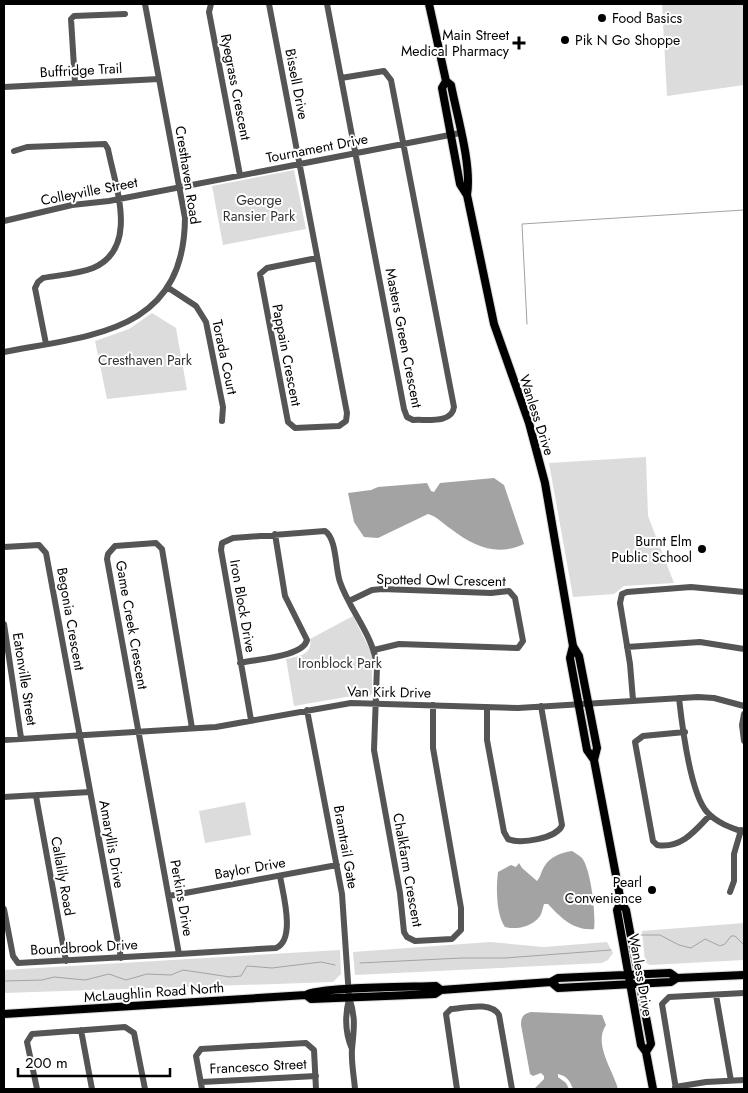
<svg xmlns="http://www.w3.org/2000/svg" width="748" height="1093" viewBox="0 0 748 1093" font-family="Jost,sans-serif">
<rect width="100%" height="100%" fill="#fff"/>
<path fill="#dcdcdc" d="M662 4H744V85L667 96Z
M294 170 306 229 223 245 212 186Z
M152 313 176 328 187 390 107 399 95 341 129 329Z
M646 457 648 516 674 583 624 586 614 594 573 597 549 463Z
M353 616 372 654V693L370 696 346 697 294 706 286 659C298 656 313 655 310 639Z
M245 802 251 835 205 843 199 811Z
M744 923V960L650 965 645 962 642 931Z
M490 942 544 947 607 942 613 953 608 960 602 963 355 975 353 952Z
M340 950 341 974 333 982 4 993V970Z"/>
<path fill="#a3a3a3" d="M494 478 504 485 524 544C497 557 473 546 451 529 442 523 438 517 428 514L378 538 364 537 354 522 348 493 371 490 378 487 427 483 431 491 434 492 440 483Z
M572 851C575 853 579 855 582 858 591 869 596 915 594 929 574 931 561 918 548 904H544C543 907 542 913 540 916 532 927 516 930 505 927 496 914 496 888 498 872L511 865 516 867 519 863 522 868 537 881C541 876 541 872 544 867 550 856 561 853 572 851Z
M531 1012 602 1015 606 1025C593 1044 613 1070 618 1089H573C570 1081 567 1076 558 1074V1077L566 1083 569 1089H534L544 1079V1076L541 1073 533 1076 530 1074 521 1025C521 1017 523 1014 531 1012Z"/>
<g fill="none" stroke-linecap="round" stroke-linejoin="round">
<path stroke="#a3a3a3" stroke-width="1" d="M527 324 522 224 744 210
M641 935H660L679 945 691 948 705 939 720 946 725 944 731 936H735L744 945
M360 963 462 958H505L611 950
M4 981 42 980 54 977 85 980 109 974 126 980 147 974 171 975 183 970 230 977 241 976 247 966 272 968 321 962 335 965"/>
<defs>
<path id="major" d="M429 4 446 81 451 85C457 116 472 165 467 195
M446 81 442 88 460 184 467 195 494 324 529 423 545 483 573 646 579 656 597 748 594 760 621 902 626 910 651 1044 646 1052
M573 646 570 658 587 750 594 760
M621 902 617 910 641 1045 646 1052 653 1089
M551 982 558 988 671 982 677 978 744 975
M306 995 311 999 435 994 441 990 551 982 558 978 670 973 677 978
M4 1014 306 995C316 987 416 987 436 986L441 990"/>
</defs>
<use href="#major" stroke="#dbdbdb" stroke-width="10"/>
<path stroke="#555" stroke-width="6" d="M211 4 209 12 240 175
M269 4 347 413 346 421 339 426 295 428 288 422 260 274 267 268 317 258
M327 4C353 139 378 274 404 409L407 417 413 420C426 419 452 424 454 407L391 80 384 71 341 78
M75 83 71 19 74 16 125 14
M4 87 159 79
M14 151 27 147 105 144 108 149C115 186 140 248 93 268 78 274 59 275 43 278L38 282 35 288 46 344
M4 221 72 205 109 201 460 133
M167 287 196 306 206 322 223 407 222 421
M4 352C92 335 184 333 185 218L145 4
M4 547 39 545 46 553 121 958
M349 601 372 590 382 589 491 593 509 591 515 598 523 641 518 648 399 644 374 650
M4 624 21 738
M627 647 700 642 744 649
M240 663C256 659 303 657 307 640L285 596 275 534
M679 698C682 725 690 793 707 812 717 823 731 828 744 832
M633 700 630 664 620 603 622 594 627 592 691 587 744 592
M487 707V740L504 832 508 839C519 845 558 838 562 825L541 706
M307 710 342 894 349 997C356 1017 354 1029 352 1049 351 1062 354 1076 355 1089
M744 714 742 725 744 741
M251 720 221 550 222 543 233 538 325 531C337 539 335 568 340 582 350 611 374 636 377 667L374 750 400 893 404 932 407 937 415 941 452 939 461 930V908L433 748V705
M192 728 162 549 156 543 115 546 108 554 107 559 179 954 276 948C296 940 283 894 280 876
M685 732 643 736 635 742 653 841 657 845C681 849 695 831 710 815
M4 740 216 727 351 703 518 708 698 697 714 698 744 706
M36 796 66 961
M4 797 90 792
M730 892 734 881V854L741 830
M169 896 337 865
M4 909 13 956 18 963 179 954
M716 995 731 1081
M349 999C345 1015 345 1033 352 1049
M81 1030 92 1089
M201 1082 316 1076
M675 1087 706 1082 744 1080
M37 1089 27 1042 32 1034 125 1027 134 1033 145 1089
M202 1089 196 1056 201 1049 306 1043 314 1050 316 1089
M457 1089 446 1014 451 1009C465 1008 491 1001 499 1015L512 1089
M676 1089 662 1004 669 997 744 993"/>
<use href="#major" stroke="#000" stroke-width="8"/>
</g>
<g fill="#000" stroke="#fff" stroke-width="2">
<circle cx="602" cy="18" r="5"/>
<circle cx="565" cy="40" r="5"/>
<path d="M516.5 35.5h5v5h5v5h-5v5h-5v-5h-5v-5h5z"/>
<circle cx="702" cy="549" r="5"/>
<circle cx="652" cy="890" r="5"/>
</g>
<g text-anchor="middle" stroke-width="4" stroke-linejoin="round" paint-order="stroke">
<g font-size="14" fill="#000" stroke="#fff" text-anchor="end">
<text x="612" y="23" text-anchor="start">Food Basics</text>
<text x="509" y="40">Main Street<tspan x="509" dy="16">Medical Pharmacy</tspan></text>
<text x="575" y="45" text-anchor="start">Pik N Go Shoppe</text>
<text x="692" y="546">Burnt Elm<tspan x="692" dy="16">Public School</tspan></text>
<text x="642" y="887">Pearl<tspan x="642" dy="16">Convenience</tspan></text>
</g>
<g font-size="14" fill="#000" stroke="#fff">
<text transform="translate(81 70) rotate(-3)" y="5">Buffridge Trail</text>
<text transform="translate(297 84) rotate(79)" y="5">Bissell Drive</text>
<text transform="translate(236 87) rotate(79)" y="5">Ryegrass Crescent</text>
<text transform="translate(317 148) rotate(-11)" y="5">Tournament Drive</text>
<text transform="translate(188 175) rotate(81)" y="5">Cresthaven Road</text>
<text transform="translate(89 191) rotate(-11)" y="5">Colleyville Street</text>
<text transform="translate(404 338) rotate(79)" y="5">Masters Green Crescent</text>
<text transform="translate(287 355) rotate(79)" y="5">Pappain Crescent</text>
<text transform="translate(225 357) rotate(78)" y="5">Torada Court</text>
<text transform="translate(537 415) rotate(72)" y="5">Wanless Drive</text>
<text transform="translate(441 580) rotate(1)" y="5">Spotted Owl Crescent</text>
<text transform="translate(243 606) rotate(80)" y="5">Iron Block Drive</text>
<text transform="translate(71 619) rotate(80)" y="5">Begonia Crescent</text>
<text transform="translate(132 625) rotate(80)" y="5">Game Creek Crescent</text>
<text transform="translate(25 679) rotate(81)" y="5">Eatonville Street</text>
<text transform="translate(389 692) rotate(1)" y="5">Van Kirk Drive</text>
<text transform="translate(112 844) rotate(80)" y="5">Amaryllis Drive</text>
<text transform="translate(346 847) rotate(80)" y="5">Bramtrail Gate</text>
<text transform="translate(250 868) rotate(-10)" y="5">Baylor Drive</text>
<text transform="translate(408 870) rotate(80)" y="5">Chalkfarm Crescent</text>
<text transform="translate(63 876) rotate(80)" y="5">Callalily Road</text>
<text transform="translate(182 898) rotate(80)" y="5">Perkins Drive</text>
<text transform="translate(84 947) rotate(-3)" y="5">Boundbrook Drive</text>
<text transform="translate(641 975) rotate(80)" y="5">Wanless Drive</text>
<text transform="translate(154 992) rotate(-4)" y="5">McLaughlin Road North</text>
<text transform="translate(258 1066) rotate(-3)" y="5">Francesco Street</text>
</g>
<g font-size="14" fill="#333" stroke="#fff">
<text x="259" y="205">George<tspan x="259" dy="16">Ransier Park</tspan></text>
<text x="145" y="365">Cresthaven Park</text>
<text x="340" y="668">Ironblock Park</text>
</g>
</g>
<rect width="748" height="1093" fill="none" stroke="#000000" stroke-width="10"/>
<path d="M18 1068v8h152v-8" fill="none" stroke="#000000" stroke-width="2.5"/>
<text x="25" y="1068" font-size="15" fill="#000000" stroke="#ffffff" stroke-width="4" paint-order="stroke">200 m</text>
</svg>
